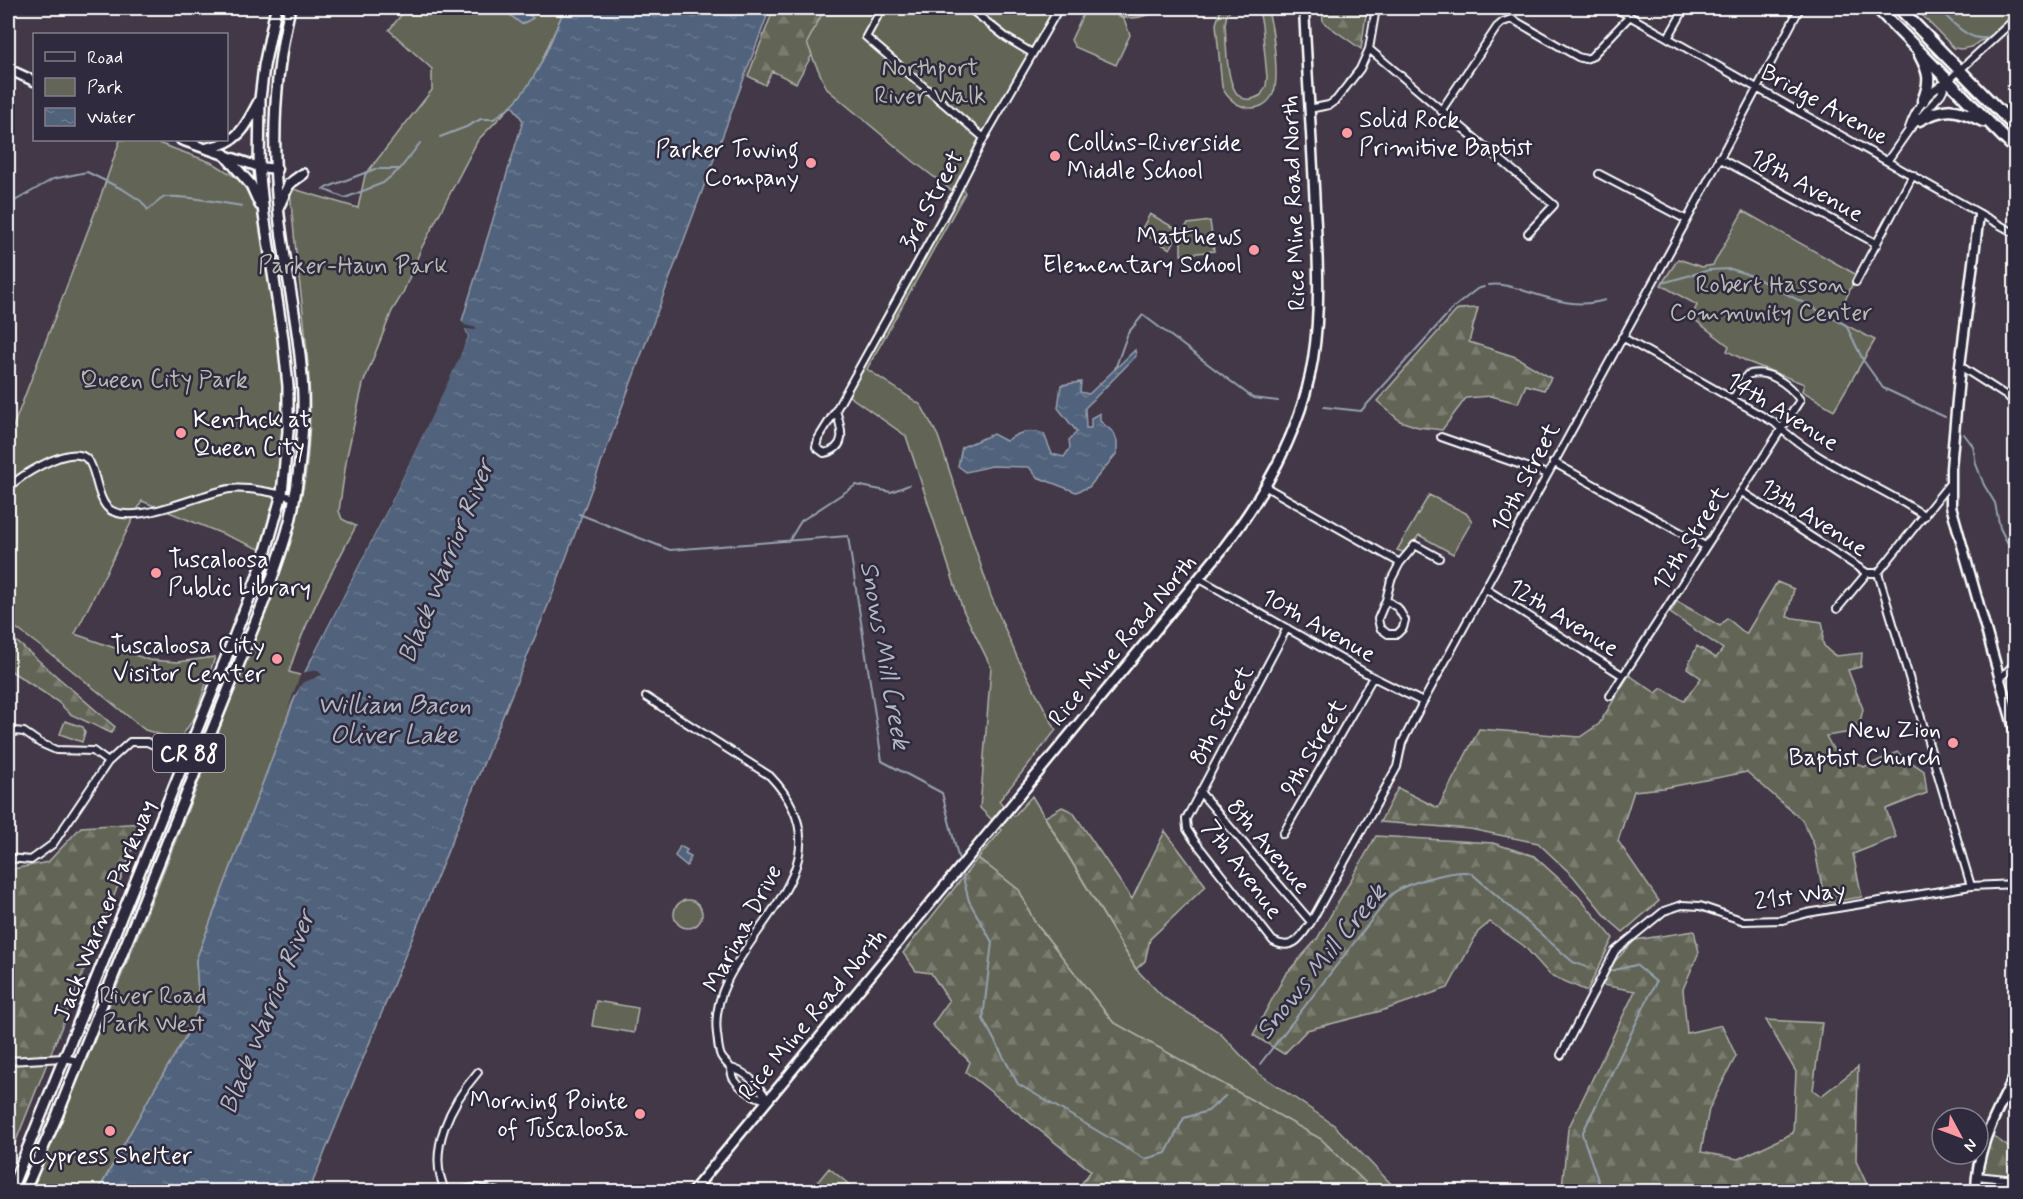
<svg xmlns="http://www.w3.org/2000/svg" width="2023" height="1199" viewBox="0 0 2023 1199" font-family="Mynerve,sans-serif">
<defs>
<pattern id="forest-firs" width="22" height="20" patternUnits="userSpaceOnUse" patternTransform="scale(1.5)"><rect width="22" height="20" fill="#626557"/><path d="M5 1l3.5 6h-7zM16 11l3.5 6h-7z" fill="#7a7c70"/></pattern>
<pattern id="water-ripples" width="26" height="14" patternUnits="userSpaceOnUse" patternTransform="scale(1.5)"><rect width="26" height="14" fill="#51627b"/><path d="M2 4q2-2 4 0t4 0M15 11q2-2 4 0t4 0" fill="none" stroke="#6b7a8f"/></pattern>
</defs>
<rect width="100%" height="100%" fill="#423847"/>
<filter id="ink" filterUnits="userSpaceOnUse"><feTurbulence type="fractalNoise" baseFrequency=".0167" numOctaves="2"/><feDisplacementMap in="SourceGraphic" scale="12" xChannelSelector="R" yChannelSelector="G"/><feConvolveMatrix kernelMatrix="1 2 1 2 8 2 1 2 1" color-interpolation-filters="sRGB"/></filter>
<g filter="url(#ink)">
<path fill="#626557" stroke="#b0b2ab" stroke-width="1.5" d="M407 8H501L522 24 533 18 519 8H565L535 76 524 93 478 140 421 249 403 293 392 311 363 384 347 456 339 511 342 519 356 526C332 572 304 622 289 672L303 676 196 960 199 1006 189 1031 152 1093 98 1191 31 1192C98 1035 162 878 223 720 251 646 290 561 304 484 321 386 296 286 290 188L358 208 365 175 432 90V69L389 30Z
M825 8H1056L959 180 965 193 867 369 921 405 938 436 991 596 1017 657 1056 730 999 801 1014 816 1032 796 1136 969 1164 998 1219 1032 1258 1073 1334 1125 1398 1191H1374L1321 1139 1113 1022 1034 921 1019 890 978 858 1002 830 980 808 991 667 963 610 906 436 842 391 952 191 913 161 827 89 806 43Z
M1086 8H1164C1149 16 1133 21 1117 16L1124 19 1130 35 1116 65 1075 47 1071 40Z
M1221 8H1233L1227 14 1225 24C1227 43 1223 118 1261 95L1266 86 1267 77 1262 25 1260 15 1253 8H1266C1273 20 1280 81 1273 94 1261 118 1231 108 1222 87L1216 24Z
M1915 8H2015V18L1995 37 1980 41 1971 47 1961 49 1954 48Z
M120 140H150L213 163 239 179 264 215 288 386 281 490 262 550 142 501 75 634 149 660 178 662 215 657 195 717 179 740 145 730 69 668 8 622V440L98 204Z
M1743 211 1855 274C1851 291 1845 303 1832 315L1836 320 1875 340 1834 410 1802 391 1804 384 1748 362 1727 351 1729 346 1695 320 1693 314 1697 305 1661 285 1678 259 1702 267 1713 265Z
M1150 214 1180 231 1170 249 1140 232Z
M1210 221 1214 251 1181 255V232L1188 224Z
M1429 495 1466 513 1472 521 1453 554 1419 535 1406 553 1397 550Z
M65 721 83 727 85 732 82 742 60 734Z
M674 914a14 14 0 1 1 28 0a14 14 0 1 1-28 0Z
M596 1001 638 1008 634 1033 592 1026Z
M829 1168 857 1191H810Z"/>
<path fill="url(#forest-firs)" stroke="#b0b2ab" stroke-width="1.5" d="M774 8H825L807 43 812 55 796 83 772 71 765 85 748 76Z
M1322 8H1367L1361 49 1323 22Z
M1478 308 1469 342 1516 357 1551 378 1544 390 1526 385 1518 403 1491 396 1466 398 1442 430 1418 427 1400 421 1377 401 1458 309Z
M1777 582 1794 589 1787 617 1822 622C1828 639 1813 641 1836 656L1862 653 1861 667 1848 670 1863 709 1858 731 1826 736 1834 751 1864 767 1897 752 1924 771 1927 793 1886 809 1896 837 1853 854 1862 897 1825 903 1814 845 1802 820 1747 772 1664 788 1634 791 1618 841 1659 901 1623 932 1608 919 1573 876 1538 843 1470 829 1380 822 1398 788 1438 808 1479 729 1580 737 1599 724 1629 675 1656 693 1662 688 1684 701 1701 678 1687 668 1697 646 1716 658 1723 649 1670 613 1677 601 1720 626 1727 618 1746 634Z
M8 634 115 727 111 733 70 714 58 702 8 669Z
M1062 807 1073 812 1132 899 1165 831 1206 886 1150 939 1145 961 1136 969 1045 817Z
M143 823 8 1161V870L48 862 81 827Z
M1376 836 1493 843 1534 856 1578 896 1613 938 1587 991 1550 975 1524 946 1490 922 1478 932 1448 988 1381 1011 1307 1030 1284 1054 1253 1035 1285 975 1317 939Z
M978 858 1019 890 1034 921 1113 1022 1321 1139 1374 1191H1076L1091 1171 966 1072 970 1062 932 1025 949 1001 931 973 916 971 903 953Z
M1694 931 1699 952 1683 989 1687 1033 1722 1025 1736 1056 1709 1109 1701 1152 1738 1159 1793 1133 1796 1072 1766 1020 1822 1023 1813 1090 1821 1096 1858 1067 1856 1161 1870 1191 1565 1192 1562 1188 1568 1129 1635 991 1602 985 1615 961 1635 940Z
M1989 1133 2015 1152V1191H1980L1978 1151 1982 1135Z"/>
<path fill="url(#water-ripples)" stroke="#97a1b0" stroke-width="1.5" d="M501 8H519L533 18 522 24Z
M565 8H770L553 593 309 1191 98 1192 152 1093 189 1031 199 1006 196 960 303 676 390 504 468 337 462 321 523 121 512 105C539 78 550 42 565 8Z
M1135 350 1136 356 1085 408 1086 428H1091V418L1100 413V421L1114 433 1117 441V453L1089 487 1076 492 1037 477 1029 467 992 466 966 472 958 466 962 447 993 434 1006 441C1019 432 1029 429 1044 434L1052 454 1064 457 1070 448 1069 440 1077 432 1058 408 1061 385 1081 382 1080 392 1089 394Z
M680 846 687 850 685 853 691 856 687 866 675 856Z"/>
<path fill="#423847" d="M459 318 465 325 476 328 477 330 465 329 468 337 458 361 390 504 312 657 306 663 388 502 455 360 465 337 459 322Z
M317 670 322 675 302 683 288 708 301 673Z"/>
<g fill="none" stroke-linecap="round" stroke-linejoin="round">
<path stroke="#97a1b0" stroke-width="2" d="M1938 8C1951 21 1974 49 1994 34 2002 28 2008 20 2016 14
M440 137 466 127 481 119H494L512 105
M323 189 345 198 383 183 400 169 420 143
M323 189 375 169H400
M8 205 53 179 87 172 124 190 141 201 148 210C153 206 158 201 163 198 174 193 226 204 242 206
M1662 283 1709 270 1731 269 1752 276 1846 325 1863 360 1883 388 1945 417
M1489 285C1500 283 1512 287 1522 290 1551 299 1576 309 1605 300
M1115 369 1128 333 1143 315 1253 398 1278 401
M1324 407 1361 411 1453 308 1477 289 1484 287
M1964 434 1973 446 1976 464 1984 485 1995 503 2000 528 2008 544 2016 551
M579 514 670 550 848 536 882 761 942 793 960 864
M789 541 801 521 856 485 891 492 909 485
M961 870 969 901 992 942 983 1019 1018 1084 1145 1159 1166 1153 1184 1118 1208 1111 1225 1096
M1260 1064 1391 895C1402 884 1456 868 1471 873L1573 962 1589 968
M1602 1192 1582 1134 1656 982 1636 965 1610 971"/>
<defs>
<path id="minor" d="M882 8 866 37 984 138
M969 8 1007 38 1032 53
M1615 8 2016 234
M1668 38 1685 8
M1369 49 1554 205 1528 233
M1309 109 1329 105 1336 100 1360 69 1369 49 1376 8
M1441 111 1497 27 1503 22 1512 19 1578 57 1585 59 1591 57 1630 16
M1909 128C1916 107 1928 92 1947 82
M1719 158 1877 244
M1888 160 1909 130 1941 94 1948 81 2016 18
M1599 174 1687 220
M1856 282 1913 175
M1622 337 1775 423C1817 464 1876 483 1925 516
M1960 366 2016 402
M836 410 953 199 984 138 1059 8
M836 410C841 428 849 448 824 453L816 447 818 439Z
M1441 437 1547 474
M1553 462 1705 546
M1266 487 1400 563 1391 580 1386 600 1378 619 1380 628 1388 634H1397L1403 628 1405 620 1398 608 1386 600
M8 488C21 475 61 451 79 455 85 456 87 459 90 463 97 476 97 495 106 506 126 531 203 492 230 489 247 487 278 493 295 498
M1742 492 1867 573
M1400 563 1415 545 1439 558
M1878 573 1971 886
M1198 578 1373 677 1423 702
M1486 589 1622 675
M1837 609 1867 573H1878L1950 483
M1287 628 1186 819 1187 829 1194 840 1273 941C1293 952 1301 937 1311 922L1397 767 1402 743 1423 702 1687 220 1800 8
M1999 680 2016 662
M1610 696 1800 400C1789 384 1767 368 1747 375L1733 399
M646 697 770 776C865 876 705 941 717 1034 718 1040 718 1050 721 1056 723 1060 727 1063 730 1067 732 1070 731 1076 734 1079 742 1091 754 1097 768 1100
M8 740 14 731 24 732 40 743 56 750 93 751 108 762 53 844 31 860 8 858
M108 762 130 742H147L198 765
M1200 792 1311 922
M1283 834 1373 677
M1561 1055 1615 951 1664 911 1682 905 1700 906 1744 921 1782 920 1807 913 1971 886 2016 884
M8 1061 64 1058 79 1061
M731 1068C747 1072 759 1086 767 1099
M1976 1176 2016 1180
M446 1192C425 1151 452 1102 478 1072
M452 1192 475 1188 498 1192"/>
<path id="secondary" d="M8 69 34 81
M181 140 259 167 277 169
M1979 215 1960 366 1951 468V506L2016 736
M692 1192 1222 550C1265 494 1302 430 1313 359 1321 309 1318 258 1315 208 1312 141 1307 74 1304 8
M1976 1192C1976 1147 1997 1112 2016 1073"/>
<path id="primary" d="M208 148C239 142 245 128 259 101
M224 154 251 185 260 205
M280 204 289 184 303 174
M10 1192 226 658 262 565 282 494 288 431V386L283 338 264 215 259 167 260 99 264 66 276 8
M24 1192 57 1116 266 596C274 570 285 544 291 517 299 478 304 436 303 395 301 335 286 275 279 215 271 145 274 76 290 8"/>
<path id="trunk" d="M1877 8 2016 150
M1899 8 2016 128
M1920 55C1930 74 1931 81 1923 101
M2016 68 2014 81 2016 94
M1919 120C1946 106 1956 108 1983 121"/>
</defs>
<use href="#minor" stroke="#fff" stroke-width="10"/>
<use href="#secondary" stroke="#fff" stroke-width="13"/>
<use href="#primary" stroke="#fff" stroke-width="14"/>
<use href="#trunk" stroke="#fff" stroke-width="15"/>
<use href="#minor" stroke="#2f2a3d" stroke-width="6"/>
<use href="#secondary" stroke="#2f2a3d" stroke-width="8"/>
<use href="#primary" stroke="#2f2a3d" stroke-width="9"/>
<use href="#trunk" stroke="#2f2a3d" stroke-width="10"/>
</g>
</g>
<g fill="#ff9aa2" stroke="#2f2a3d" stroke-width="2">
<circle cx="1347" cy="133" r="6"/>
<circle cx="1055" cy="156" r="6"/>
<circle cx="811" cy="163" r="6"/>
<circle cx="1254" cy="250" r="6"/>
<circle cx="181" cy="433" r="6"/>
<circle cx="156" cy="573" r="6"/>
<circle cx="277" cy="659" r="6"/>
<circle cx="1953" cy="743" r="6"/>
<circle cx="640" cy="1114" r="6"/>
<circle cx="110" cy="1131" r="6"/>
</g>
<g text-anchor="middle" stroke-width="5" stroke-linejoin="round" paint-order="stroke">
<rect fill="#2f2a3d" stroke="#c1bfc5" stroke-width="1.5" x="153" y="734" width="72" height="38" rx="4.5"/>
<g font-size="22" font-weight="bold" fill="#fff">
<text x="189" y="761">CR 88</text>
</g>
<g font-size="24" fill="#b8bab3" stroke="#2f2a3d">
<text x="930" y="75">Northport<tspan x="930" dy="28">River Walk</tspan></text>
<text x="353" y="273">Parker-Haun Park</text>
<text x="1771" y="292">Robert Hasson<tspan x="1771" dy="28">Community Center</tspan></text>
<text x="164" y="387">Queen City Park</text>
<text x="153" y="1003">River Road<tspan x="153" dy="28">Park West</tspan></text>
</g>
<g font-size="24" fill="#fff" stroke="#2f2a3d">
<text transform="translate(1825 104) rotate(29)" y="8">Bridge Avenue</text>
<text transform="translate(1807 185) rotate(29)" y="8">18th Avenue</text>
<text transform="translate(931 200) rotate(-62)" y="8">3rd Street</text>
<text transform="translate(1293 203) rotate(-92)" y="8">Rice Mine Road North</text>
<text transform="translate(1783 411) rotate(32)" y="8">14th Avenue</text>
<text transform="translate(1525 477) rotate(-62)" y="8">10th Street</text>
<text transform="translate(1814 517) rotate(33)" y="8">13th Avenue</text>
<text transform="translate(1690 538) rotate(-57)" y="8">12th Street</text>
<text transform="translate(1564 617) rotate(32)" y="8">12th Avenue</text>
<text transform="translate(1319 625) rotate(29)" y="8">10th Avenue</text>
<text transform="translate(1122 640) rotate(-50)" y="8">Rice Mine Road North</text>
<text transform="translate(1221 715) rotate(-62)" y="8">8th Street</text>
<text transform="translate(1313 747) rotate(-60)" y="8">9th Street</text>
<text transform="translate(1269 846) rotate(50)" y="8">8th Avenue</text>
<text transform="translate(1243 869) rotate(53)" y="8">7th Avenue</text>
<text transform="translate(1800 895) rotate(-8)" y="8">21st Way</text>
<text transform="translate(104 910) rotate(-68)" y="8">Jack Warner Parkway</text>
<text transform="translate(742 928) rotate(-62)" y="8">Marina Drive</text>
<text transform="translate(812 1014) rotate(-50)" y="8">Rice Mine Road North</text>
</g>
<g font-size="24" fill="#fff" stroke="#2f2a3d" text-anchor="end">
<text x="1359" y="127" text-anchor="start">Solid Rock<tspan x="1359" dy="28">Primitive Baptist</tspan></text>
<text x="1067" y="150" text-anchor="start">Collins-Riverside<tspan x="1067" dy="28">Middle School</tspan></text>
<text x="799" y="157">Parker Towing<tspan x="799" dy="28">Company</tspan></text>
<text x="1242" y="244">Matthews<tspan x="1242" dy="28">Elementary School</tspan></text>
<text x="193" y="427" text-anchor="start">Kentuck at<tspan x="193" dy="28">Queen City</tspan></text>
<text x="168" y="567" text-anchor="start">Tuscaloosa<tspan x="168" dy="28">Public Library</tspan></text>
<text x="265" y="653">Tuscaloosa City<tspan x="265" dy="28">Visitor Center</tspan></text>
<text x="1941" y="737">New Zion<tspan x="1941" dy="28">Baptist Church</tspan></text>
<text x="628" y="1108">Morning Pointe<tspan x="628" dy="28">of Tuscaloosa</tspan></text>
<text x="110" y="1163" text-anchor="middle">Cypress Shelter</text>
</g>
<g font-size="26" font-style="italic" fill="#b1b8c4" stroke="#2f2a3d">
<text transform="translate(445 561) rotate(-68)" y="9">Black Warrior River</text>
<text transform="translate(886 655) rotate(80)" y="9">Snows Mill Creek</text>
<text x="394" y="713">William Bacon<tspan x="394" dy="30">Oliver Lake</tspan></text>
<text transform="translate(1320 961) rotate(-51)" y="9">Snows Mill Creek</text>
<text transform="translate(266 1012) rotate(-68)" y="9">Black Warrior River</text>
</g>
</g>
<rect width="2023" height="1199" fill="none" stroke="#2f2a3d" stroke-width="30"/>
<rect x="15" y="15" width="1993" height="1169" fill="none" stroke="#fff" stroke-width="2" filter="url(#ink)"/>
<rect x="33" y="33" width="195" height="108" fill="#2f2a3d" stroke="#827f8b" stroke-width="1.5"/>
<rect x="45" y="52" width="30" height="9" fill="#2f2a3d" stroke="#827f8b" stroke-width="1.5"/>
<text x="87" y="63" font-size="18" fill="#ffffff">Road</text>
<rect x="45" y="78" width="30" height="18" fill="#626557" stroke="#827f8b" stroke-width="1.5"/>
<text x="87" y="93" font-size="18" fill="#ffffff">Park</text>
<rect x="45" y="108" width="30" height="18" fill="url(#water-ripples)" stroke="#827f8b" stroke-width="1.5"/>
<text x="87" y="123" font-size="18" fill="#ffffff">Water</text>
<g transform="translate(1960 1136) rotate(131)"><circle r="28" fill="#2f2a3d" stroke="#827f8b" stroke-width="1.5"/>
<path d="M0-4.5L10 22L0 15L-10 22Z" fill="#ff9aa2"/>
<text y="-9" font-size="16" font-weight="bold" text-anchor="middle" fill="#ffffff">N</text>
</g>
</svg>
